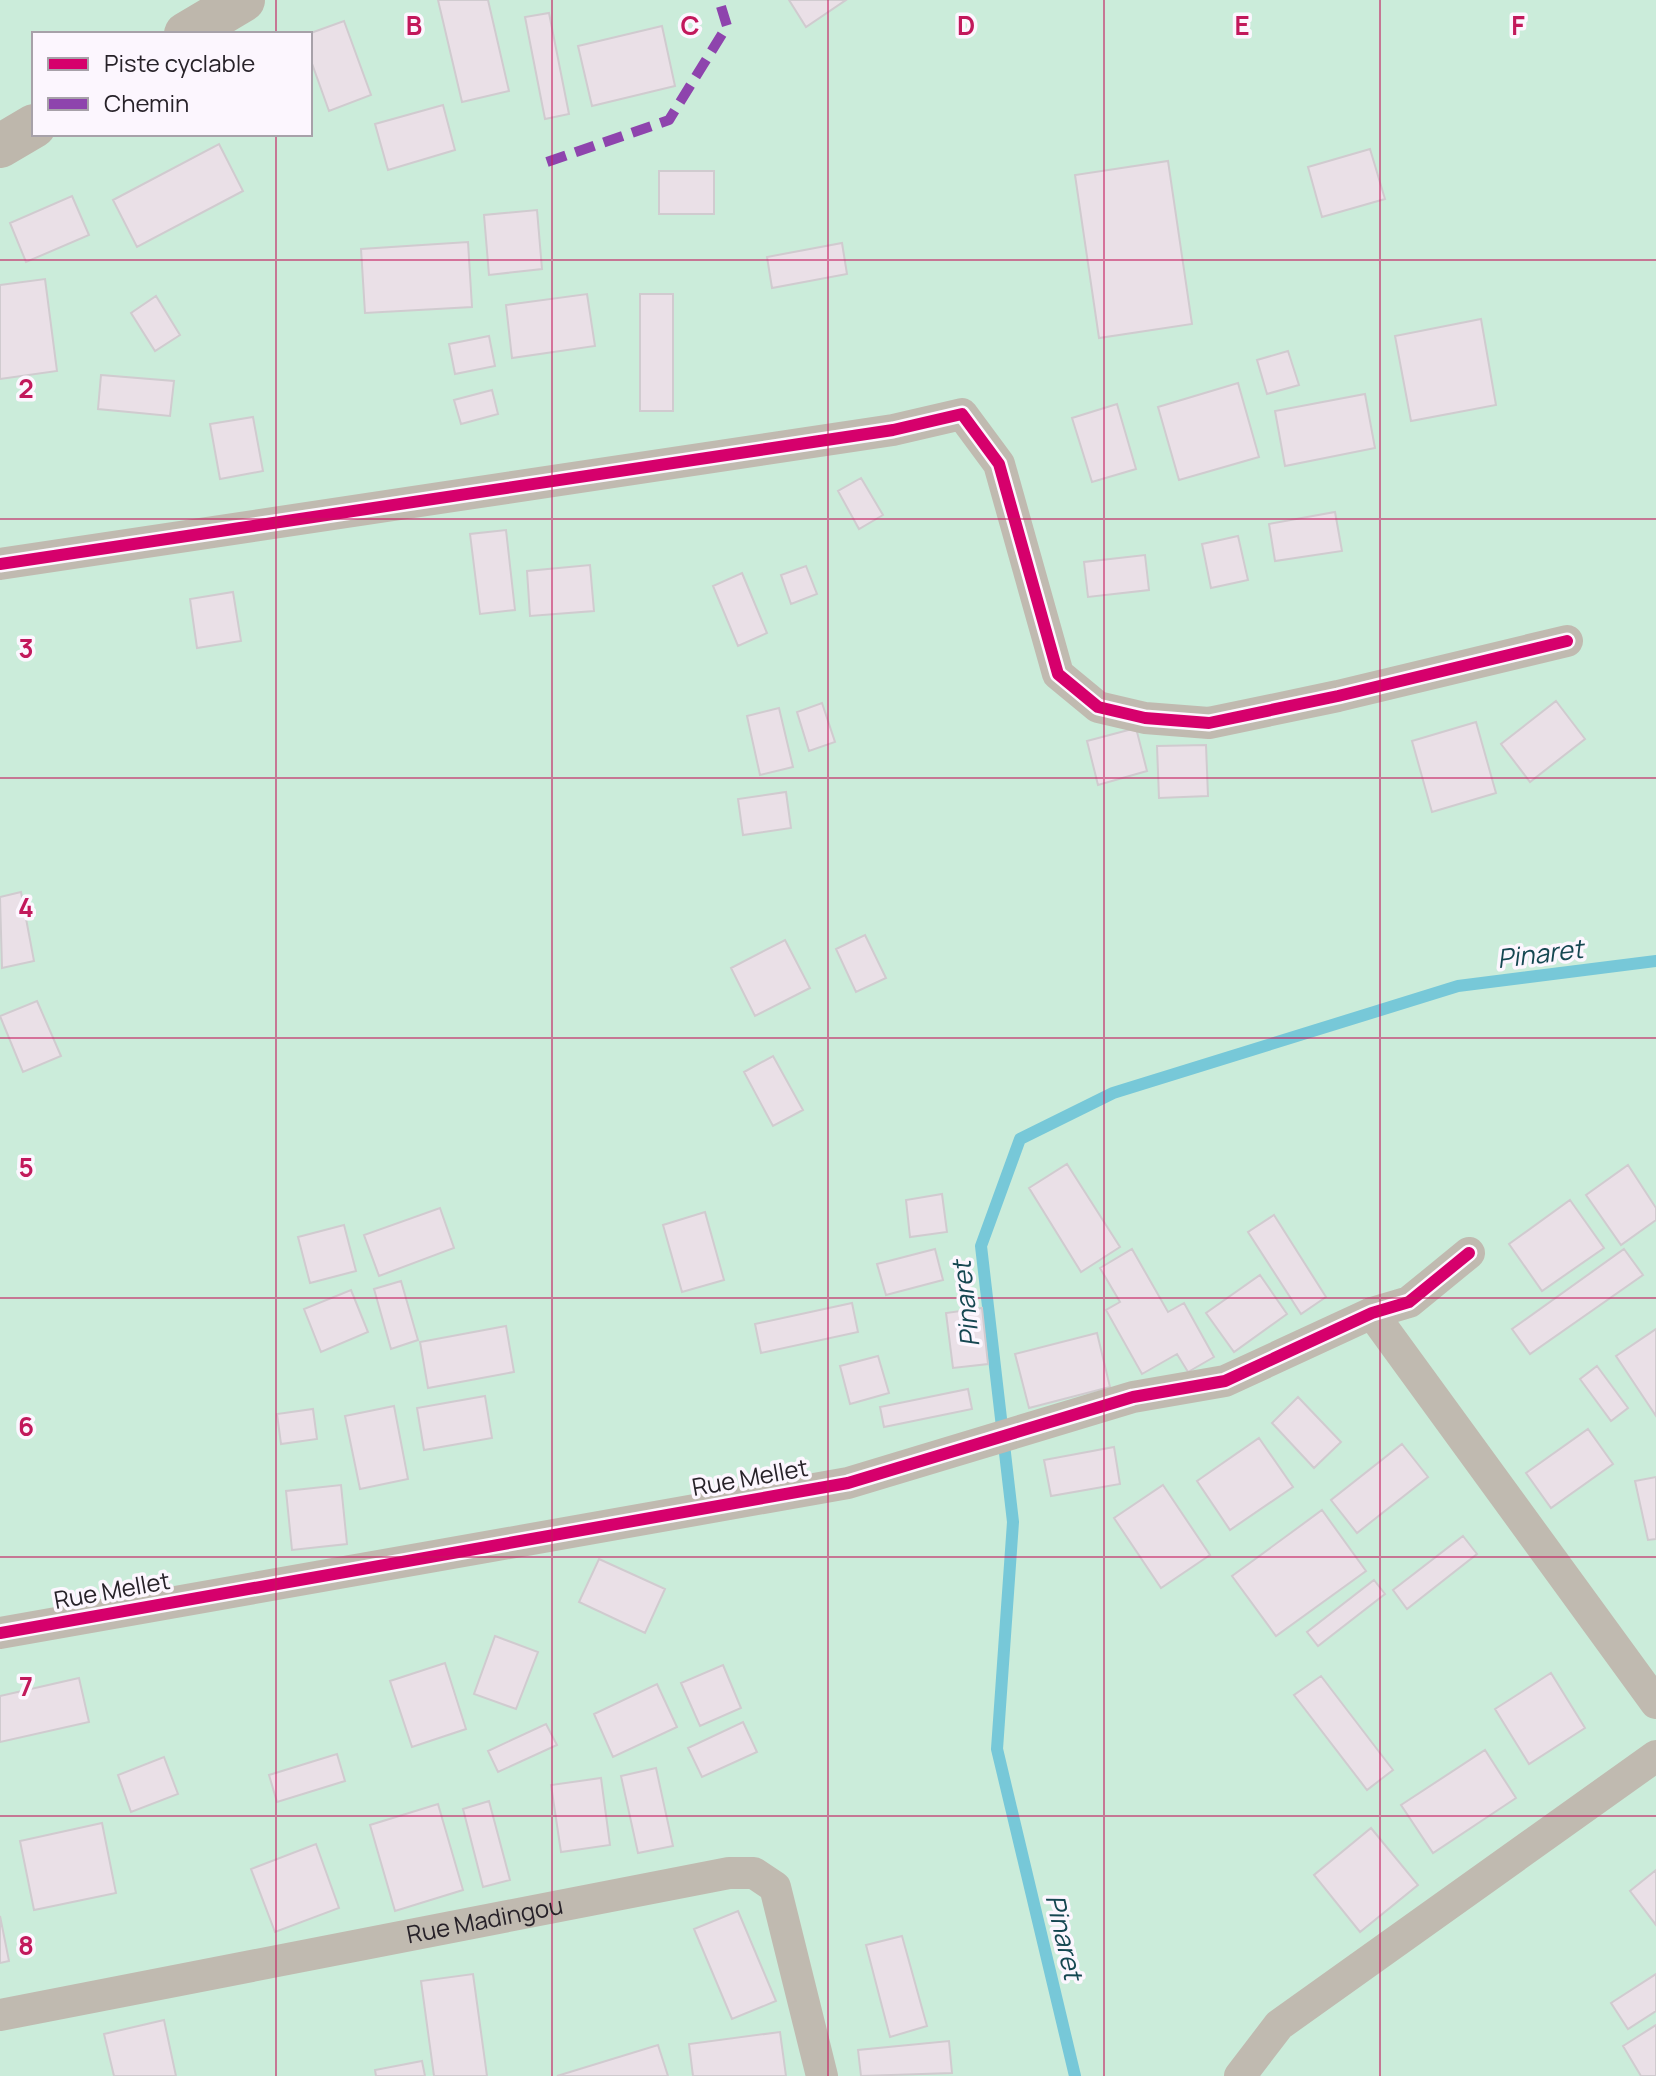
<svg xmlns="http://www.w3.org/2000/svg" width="1656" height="2076" viewBox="0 0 1656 2076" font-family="Manrope,sans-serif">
<rect width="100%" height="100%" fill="#fbf8fc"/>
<path fill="#cbecda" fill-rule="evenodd" d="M0 0H1656V2076H0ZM34 34H310V134H34Z"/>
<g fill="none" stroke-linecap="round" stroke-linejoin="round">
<path stroke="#77c8d8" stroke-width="12" d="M1075 2076 997 1749 1013 1522 981 1246 1020 1139 1113 1093 1458 986 1656 961"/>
</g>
<path fill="#eae0e7" stroke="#d0cbcf" stroke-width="2" d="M438 0H488L509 91 462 102Z
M789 0H846L806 27Z
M549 13 569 114 545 119 525 17Z
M344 21 371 95 329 111 310 58 308 34Z
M662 26 675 86 592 106 578 46Z
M443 105 455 150 388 170 375 124Z
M219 144 243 191 137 247 113 200Z
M1370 149 1385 199 1322 217 1308 167Z
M1168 161 1192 324 1099 338 1075 175Z
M659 171H714V214H659Z
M72 196 89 235 26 262 10 223Z
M537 210 542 269 489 275 484 215Z
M468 242 472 307 365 313 361 249Z
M842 243 847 274 772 288 767 257Z
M45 279 57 371 0 379V285Z
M587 294 595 346 512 358 506 305Z
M640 294H673V411H640Z
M156 296 180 335 155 351 131 313Z
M1481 319 1496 405 1411 421 1395 336Z
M489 336 495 366 455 374 449 344Z
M1288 351 1299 385 1267 394 1257 360Z
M101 375 174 381 170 416 98 409Z
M1238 383 1259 457 1179 480 1158 407Z
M492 390 498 414 461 424 454 400Z
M1365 394 1375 448 1285 466 1275 411Z
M1117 404 1136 469 1092 482 1072 418Z
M253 417 263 471 220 479 210 424Z
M861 478 883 515 859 529 838 491Z
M1335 512 1342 551 1275 561 1269 524Z
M506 530 515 610 480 614 470 534Z
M1238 536 1248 580 1211 588 1202 544Z
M1145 555 1149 590 1088 597 1084 562Z
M590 565 594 611 530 616 527 571Z
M806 566 817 594 791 604 781 575Z
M742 573 767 633 738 646 713 586Z
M233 592 241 641 197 648 190 599Z
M1556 701 1585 739 1530 782 1501 744Z
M822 703 835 742 809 751 797 712Z
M779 708 793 767 760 775 747 716Z
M1476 722 1496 793 1432 812 1412 741Z
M1136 728 1147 771 1098 785 1087 741Z
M1206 745 1208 796 1159 798 1157 746Z
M786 792 791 828 743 835 738 799Z
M21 892 34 961 2 968 0 897Z
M865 935 886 978 856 992 836 949Z
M785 940 810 988 755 1016 731 968Z
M37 1001 61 1056 23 1072 0 1016Z
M773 1056 803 1110 773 1126 744 1072Z
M1067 1164 1120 1247 1081 1272 1029 1188Z
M1628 1165 1656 1208V1220L1621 1245 1586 1195Z
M942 1194 947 1232 910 1237 906 1200Z
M1570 1200 1604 1248 1542 1291 1509 1244Z
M440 1208 454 1248 379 1276 364 1235Z
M705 1212 724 1280 682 1292 663 1225Z
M1274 1215 1326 1297 1301 1314 1248 1232Z
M344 1225 356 1271 310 1283 298 1237Z
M935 1249 943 1280 886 1295 877 1264Z
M1132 1249 1168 1312 1184 1303 1214 1357 1188 1372 1177 1354 1142 1374 1106 1310 1120 1302 1100 1268Z
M1624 1249 1643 1275 1530 1354 1512 1329Z
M1260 1275 1287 1314 1234 1352 1206 1313Z
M401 1281 418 1340 391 1349 374 1289Z
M351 1290 368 1332 321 1352 304 1309Z
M852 1303 858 1332 761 1353 755 1324Z
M982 1308 988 1364 953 1368 946 1313Z
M506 1326 514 1372 428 1388 420 1342Z
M1656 1329V1416L1616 1356Z
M1097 1333 1110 1387 1029 1408 1015 1354Z
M878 1356 889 1393 850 1404 840 1366Z
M1597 1366 1628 1408 1611 1421 1580 1379Z
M968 1389 972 1409 884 1427 880 1407Z
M485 1396 492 1438 424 1450 417 1408Z
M1298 1397 1341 1442 1314 1468 1272 1423Z
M394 1406 408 1479 360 1489 345 1416Z
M313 1409 317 1439 281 1444 277 1414Z
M1588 1429 1613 1464 1551 1508 1526 1473Z
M1259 1438 1293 1487 1230 1530 1197 1481Z
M1402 1444 1428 1477 1357 1533 1331 1500Z
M1114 1447 1120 1484 1051 1496 1044 1460Z
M1656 1477V1539L1648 1540 1635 1481Z
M341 1485 347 1544 292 1550 286 1491Z
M1163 1485 1210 1555 1161 1588 1114 1518Z
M1322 1510 1366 1571 1276 1636 1232 1576Z
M1463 1536 1477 1554 1407 1609 1393 1590Z
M599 1559 665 1589 645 1633 579 1602Z
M1374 1580 1385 1594 1318 1646 1307 1632Z
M495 1636 538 1652 516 1709 474 1694Z
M445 1663 466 1729 412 1747 390 1681Z
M723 1665 741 1708 700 1726 681 1683Z
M1551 1673 1585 1728 1529 1764 1495 1709Z
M1321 1676 1393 1770 1367 1790 1294 1695Z
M79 1678 89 1722 0 1742V1696Z
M657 1684 677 1727 613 1757 594 1714Z
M743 1722 757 1752 702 1777 688 1748Z
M546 1724 557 1745 498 1772 488 1751Z
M1485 1750 1516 1798 1433 1853 1401 1805Z
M337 1754 345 1781 277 1802 269 1775Z
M164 1757 178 1794 131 1812 118 1775Z
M656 1768 673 1846 638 1853 621 1776Z
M601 1778 610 1845 561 1852 551 1785Z
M489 1801 510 1880 483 1887 463 1809Z
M438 1804 463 1890 395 1911 370 1825Z
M102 1823 116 1893 34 1910 20 1841Z
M1371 1828 1418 1885 1360 1932 1314 1875Z
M316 1844 339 1908 275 1932 251 1869Z
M1656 1870V1925L1630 1891Z
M738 1911 776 2001 732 2019 694 1929Z
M0 1916 9 1961 0 1963Z
M902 1936 927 2026 890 2037 866 1945Z
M473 1974 487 2076H434L421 1981Z
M1656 1974V2011L1628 2029 1611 2003Z
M164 2020 176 2076H114L104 2034Z
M1656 2025V2076H1641L1623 2046Z
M780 2032 786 2076H693L689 2044Z
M949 2041 952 2073 861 2076 858 2050Z
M658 2045 668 2076H557Z
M422 2061 425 2076H376L375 2070Z"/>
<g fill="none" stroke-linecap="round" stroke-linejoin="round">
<g stroke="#c0bab0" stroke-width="32">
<path d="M0 564 893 430 962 414 999 464 1058 674 1098 707 1145 718 1209 723 1338 696 1567 641"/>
<path d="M1372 1313 1656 1703"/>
<path d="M0 1633 848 1483 1133 1397 1225 1381 1372 1313 1409 1302 1469 1253"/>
<path id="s1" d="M0 2015 729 1873H754L775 1887 822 2076"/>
<path d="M1240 2076 1279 2025 1656 1756"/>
</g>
<path stroke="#beb7ac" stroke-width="44" d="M186 34 243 0
M0 146 34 126"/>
<path stroke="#8e44ad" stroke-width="10" stroke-dasharray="20 10" stroke-linecap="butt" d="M547 162 669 120 727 26 719 0"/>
<defs>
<path id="cycleway" d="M0 564 893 430 962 414 999 464 1058 674 1098 707 1145 718 1209 723 1338 696 1567 641
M0 1633 848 1483 1133 1397 1225 1381 1372 1313 1409 1302 1469 1253"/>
</defs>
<use href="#cycleway" stroke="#fcf6fe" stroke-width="17"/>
<use href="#cycleway" stroke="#d6006c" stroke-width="12"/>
</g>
<path fill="none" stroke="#c2185b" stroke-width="2" stroke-opacity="0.55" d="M276 0V34M552 0V2076M828 0V2076M1104 0V2076M1380 0V2076M276 134V2076M0 260H1656M0 519H1656M0 778H1656M0 1038H1656M0 1298H1656M0 1557H1656M0 1816H1656"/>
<g text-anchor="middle" stroke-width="7" stroke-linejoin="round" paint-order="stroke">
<g font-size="24" fill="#272229" stroke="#fcf6fe">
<text transform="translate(750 1478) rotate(-10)" y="8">Rue Mellet</text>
<text transform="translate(112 1591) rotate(-10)" y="8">Rue Mellet</text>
<text dy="8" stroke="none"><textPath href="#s1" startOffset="494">Rue Madingou</textPath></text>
</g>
<g font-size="26" font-style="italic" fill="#154751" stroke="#fcf6fe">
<text transform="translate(1540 954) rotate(-7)" y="9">Pinaret</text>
<text transform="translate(966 1304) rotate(-96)" y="9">Pinaret</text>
<text transform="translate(1064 1937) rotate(77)" y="9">Pinaret</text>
</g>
</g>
<g font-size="26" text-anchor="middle" font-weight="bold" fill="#c2185b" stroke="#fcf6fe" stroke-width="7" stroke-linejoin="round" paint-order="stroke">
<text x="414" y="35">B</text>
<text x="690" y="35">C</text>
<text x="966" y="35">D</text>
<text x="1242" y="35">E</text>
<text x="1518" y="35">F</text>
<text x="26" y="398">2</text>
<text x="26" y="658">3</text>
<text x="26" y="917">4</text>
<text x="26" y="1177">5</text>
<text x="26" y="1436">6</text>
<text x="26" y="1696">7</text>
<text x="26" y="1955">8</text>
</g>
<rect x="32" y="32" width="280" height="104" fill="#fcf6fe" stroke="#a7a1a9" stroke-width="2"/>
<rect x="48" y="58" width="40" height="12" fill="#d6006c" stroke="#a7a1a9" stroke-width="2"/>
<text x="104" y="72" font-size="24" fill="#272229">Piste cyclable</text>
<rect x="48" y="98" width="40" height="12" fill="#8e44ad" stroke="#a7a1a9" stroke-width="2"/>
<text x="104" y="112" font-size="24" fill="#272229">Chemin</text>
</svg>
